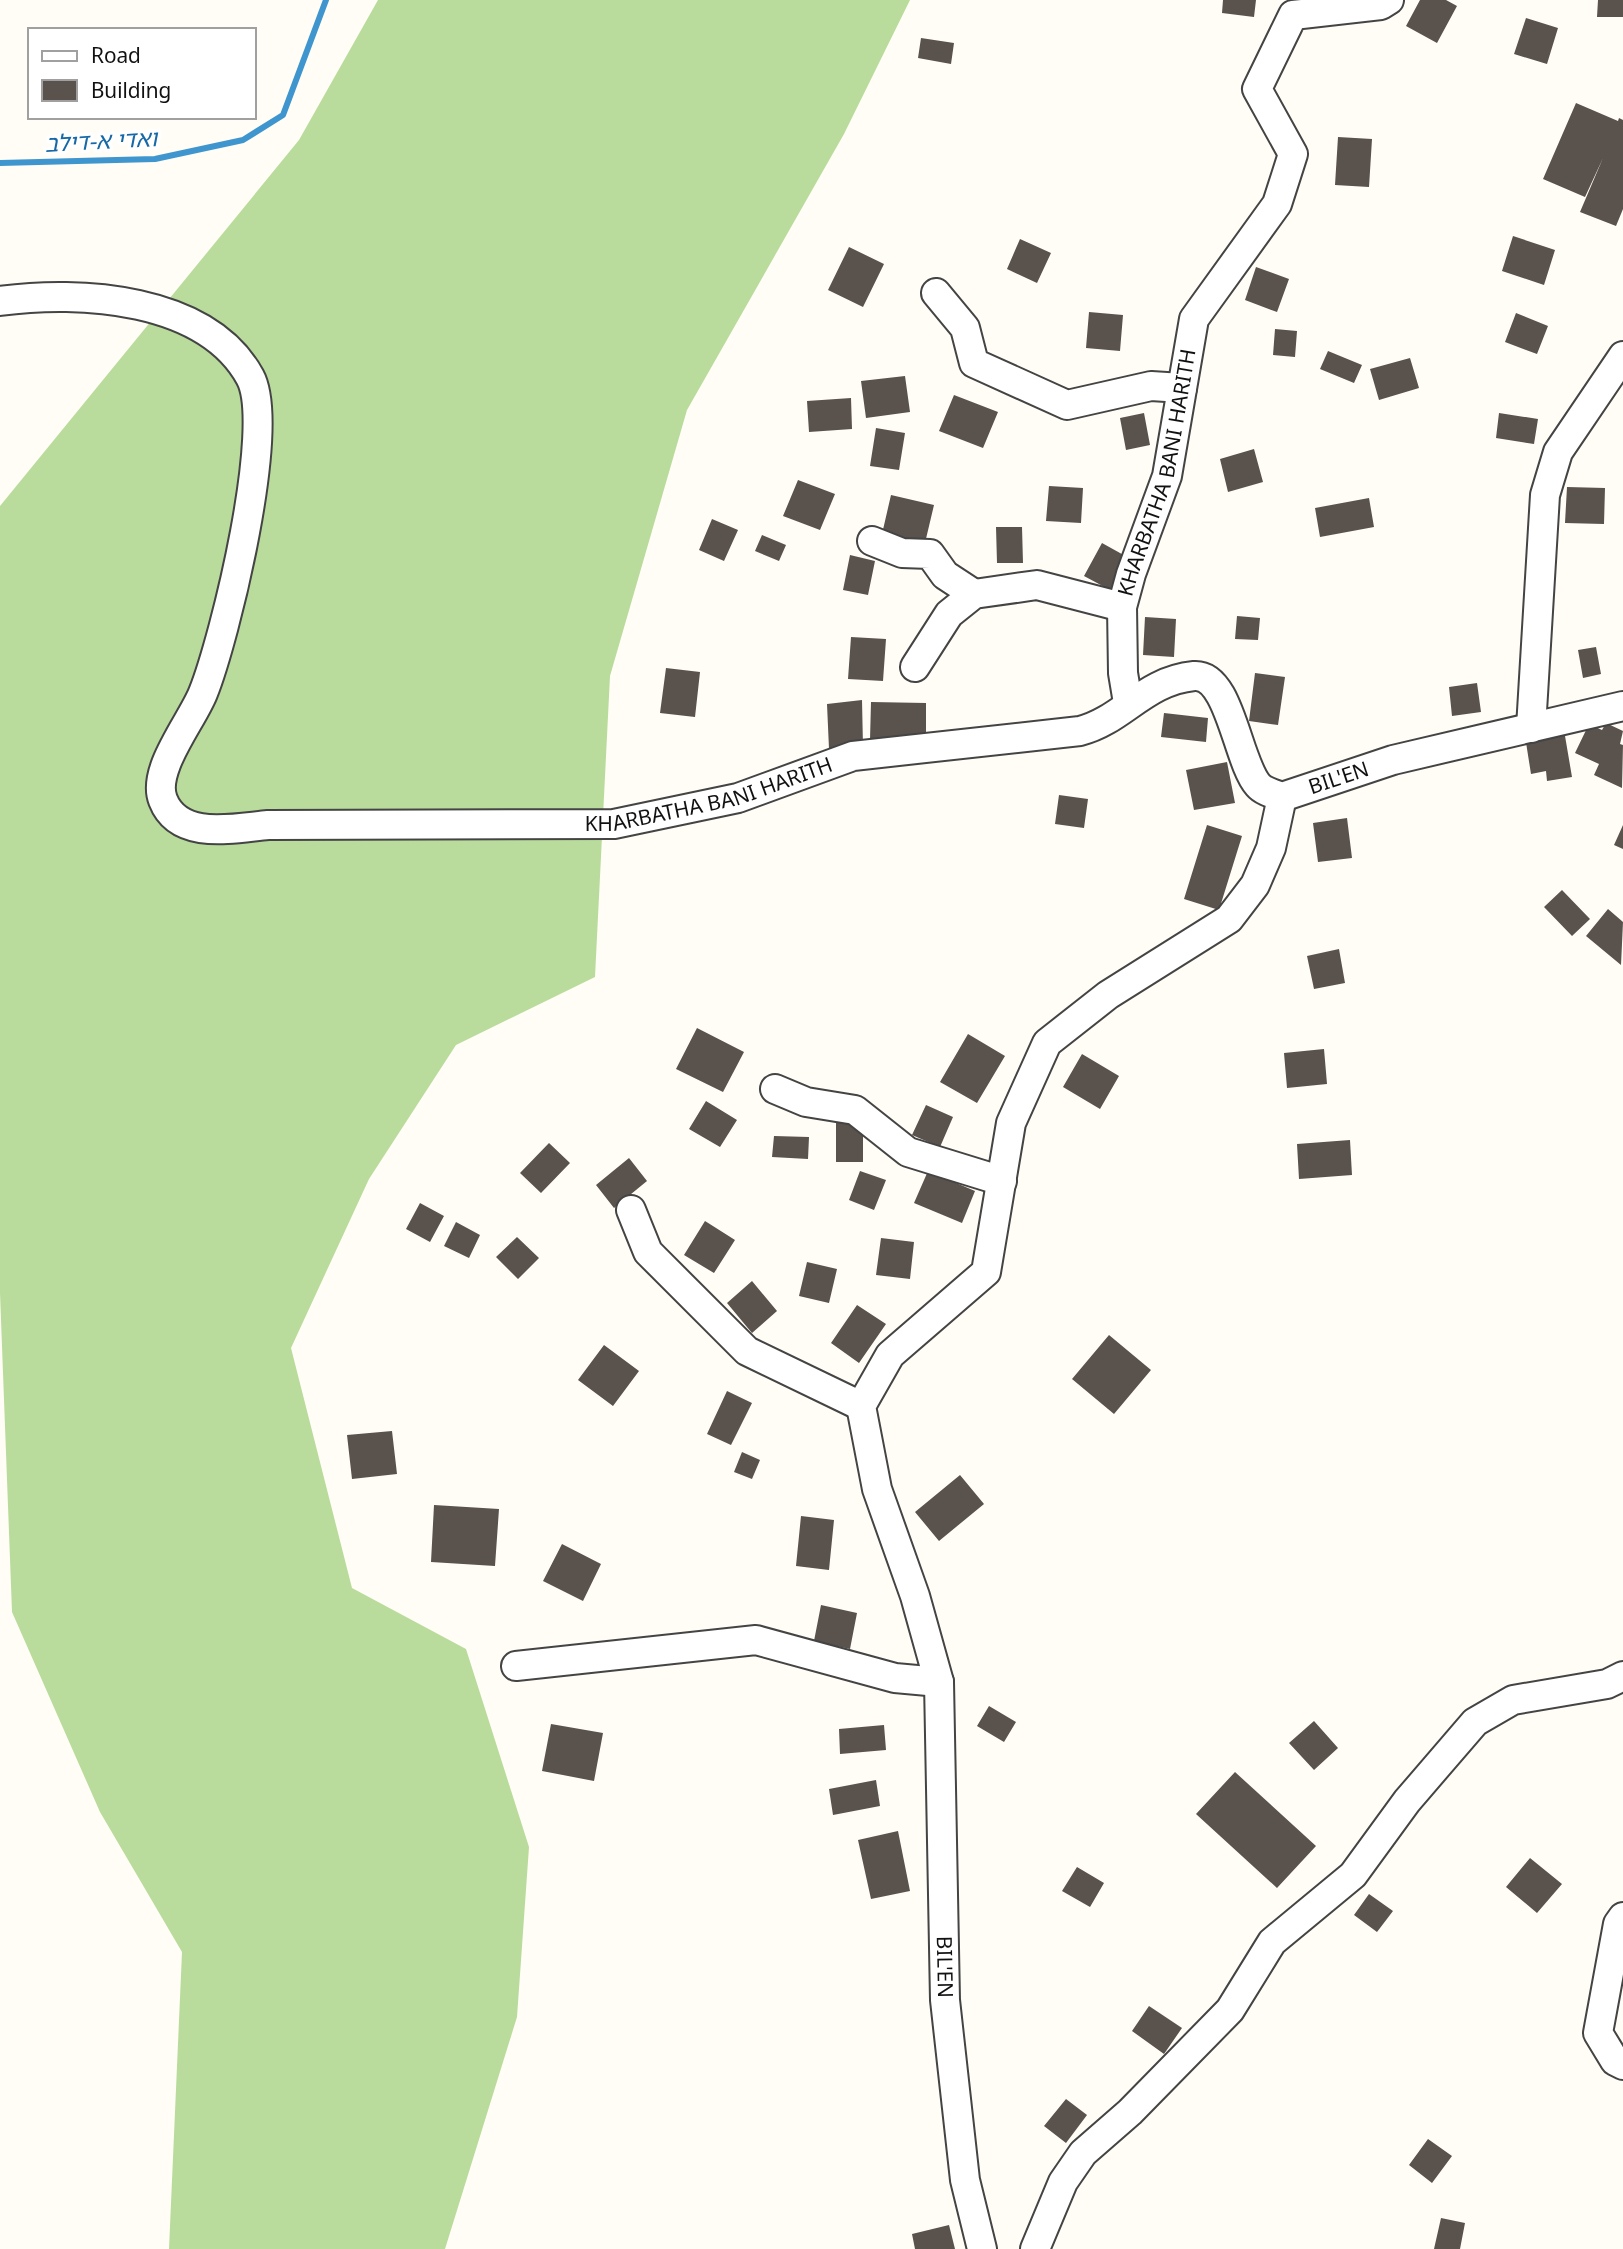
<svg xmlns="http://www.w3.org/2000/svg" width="1623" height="2249" viewBox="0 0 1623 2249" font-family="Georgia,'Noto Sans Hebrew',serif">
<rect width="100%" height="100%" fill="#fffdf5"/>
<path fill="#b9dc9c" d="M378 0H910L844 134 687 410 610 676 595 977 456 1045 369 1179 291 1348 352 1588 466 1649 529 1847 517 2017 445 2249H169L182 1952 100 1812 12 1612 0 1293V506L299 140Z"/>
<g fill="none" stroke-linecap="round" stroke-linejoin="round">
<path stroke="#3f96cf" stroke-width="6" d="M0 163 155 159 243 140 283 115 326 0"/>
</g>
<path fill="#5a524d" d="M1223 0H1256L1254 17 1222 13Z
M1420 0H1446L1457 6 1437 43 1406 26Z
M1598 0H1623V17H1597Z
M1526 18 1558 28 1547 64 1514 54Z
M921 38 954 43 951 64 918 58Z
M1576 103 1618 121 1619 118 1623 120V209L1616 226 1580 212 1603 158 1585 197 1543 179Z
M1338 137 1372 139 1369 187 1335 185Z
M1513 236 1555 250 1544 285 1502 271Z
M1020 239 1051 253 1037 283 1007 269Z
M849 247 884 264 863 307 828 290Z
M1256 267 1289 279 1277 312 1245 300Z
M1089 312 1123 315 1120 351 1086 348Z
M1516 313 1548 326 1537 354 1505 342Z
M1275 329 1297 331 1295 357 1273 355Z
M1328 351 1362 365 1354 383 1320 369Z
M1410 358 1419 388 1379 400 1370 369Z
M905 376 910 412 866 418 861 381Z
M954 395 998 412 983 448 939 431Z
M851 398 852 429 809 432 807 401Z
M1144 413 1150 445 1126 450 1120 418Z
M1499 413 1538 419 1534 444 1496 438Z
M876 428 905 433 899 470 870 466Z
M1254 449 1263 482 1228 492 1220 459Z
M798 480 835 494 820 530 783 516Z
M1049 486 1083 488 1081 523 1046 521Z
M1567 487 1605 488 1604 524 1565 523Z
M891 495 934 505 925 543 882 534Z
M1369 498 1374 527 1320 537 1315 508Z
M712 519 738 530 724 561 699 550Z
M996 527H1022L1023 563H997Z
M762 535 786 545 779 561 755 551Z
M1102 543 1129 558 1112 591 1084 576Z
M850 555 875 561 868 595 843 590Z
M1237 616 1260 618 1258 640 1235 639Z
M1145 617 1176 619 1174 657 1143 655Z
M851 637 886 639 883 681 848 679Z
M1596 647 1601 674 1583 678 1578 650Z
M666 668 700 672 695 717 660 713Z
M1255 673 1285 677 1278 725 1249 721Z
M1477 683 1481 712 1452 716 1449 687Z
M862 700 863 747 829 749 827 704Z
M871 702 926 703V741L870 740Z
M1164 713 1208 718 1206 742 1161 737Z
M1606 723 1623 731 1620 744 1623 745 1622 788 1594 775 1599 764 1575 753 1589 724 1602 730Z
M1564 730 1572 777 1547 781 1546 771 1531 774 1525 736Z
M1227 762 1235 803 1194 810 1186 770Z
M1059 795 1088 799 1084 828 1055 824Z
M1347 818 1352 858 1318 862 1313 823Z
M1207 825 1242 836 1219 910 1184 899Z
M1623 825V849L1614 845Z
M1562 890 1590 919 1572 936 1544 907Z
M1608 909 1623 922 1621 965 1586 936Z
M1339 949 1345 983 1314 989 1307 956Z
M697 1028 744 1052 723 1092 676 1069Z
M968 1034 1005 1056 977 1103 940 1082Z
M1324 1049 1327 1084 1287 1088 1284 1053Z
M1082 1054 1119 1076 1100 1109 1063 1087Z
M706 1101 737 1120 720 1147 689 1129Z
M926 1105 953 1117 940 1147 912 1135Z
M836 1121H863V1162H836Z
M774 1136 809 1137 808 1159 772 1157Z
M1350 1140 1352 1175 1299 1179 1297 1144Z
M549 1143 570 1163 541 1193 520 1173Z
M629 1158 647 1181 614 1208 596 1185Z
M860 1171 886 1180 874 1210 849 1200Z
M928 1171 975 1191 962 1223 914 1203Z
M420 1203 444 1216 430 1242 406 1229Z
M705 1221 735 1240 714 1273 684 1255Z
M456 1222 480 1235 469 1258 444 1246Z
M517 1237 539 1258 518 1279 496 1257Z
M881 1238 914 1242 910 1279 876 1275Z
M807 1262 837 1269 829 1303 799 1296Z
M752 1281 777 1311 752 1333 727 1303Z
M857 1305 886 1324 859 1363 831 1343Z
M1109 1335 1151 1370 1114 1414 1072 1379Z
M604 1345 639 1371 613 1406 578 1380Z
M727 1391 752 1403 731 1445 707 1434Z
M392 1431 397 1474 352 1479 347 1435Z
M742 1452 760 1460 752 1479 734 1472Z
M960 1475 984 1504 939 1541 915 1512Z
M434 1505 499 1509 495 1566 431 1562Z
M801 1516 834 1520 829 1570 796 1566Z
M562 1544 601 1564 583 1601 543 1581Z
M821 1605 857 1613 850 1649 814 1641Z
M989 1706 1016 1722 1004 1742 977 1726Z
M1314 1721 1338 1748 1314 1770 1289 1743Z
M551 1724 603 1733 594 1781 542 1771Z
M884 1725 886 1750 840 1754 839 1729Z
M1235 1772 1316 1846 1277 1888 1196 1814Z
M876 1780 880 1806 833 1815 829 1789Z
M898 1831 910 1891 871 1899 858 1840Z
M1530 1858 1562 1884 1537 1913 1506 1887Z
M1077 1867 1104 1883 1090 1907 1062 1891Z
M1369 1894 1393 1911 1377 1932 1354 1915Z
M1149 2006 1182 2028 1164 2054 1132 2031Z
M1066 2099 1087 2115 1066 2143 1044 2126Z
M1428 2139 1452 2156 1432 2183 1409 2165Z
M1441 2218 1465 2223 1460 2249H1434Z
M949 2225 955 2249H915L912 2234Z"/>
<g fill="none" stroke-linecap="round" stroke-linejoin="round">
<defs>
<g id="minor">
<path d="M936 293 965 328 974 363 1067 405 1151 386 1182 388"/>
<path id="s1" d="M0 301C79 290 206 297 250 377 277 426 225 638 203 693 192 721 151 770 163 800 179 841 234 828 268 825L614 824 738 798 853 756 1080 731C1123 720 1144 681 1194 676 1230 673 1237 761 1258 785 1263 791 1274 794 1282 797L1393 760 1623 706"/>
<path d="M872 541 902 553 930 554 945 575 974 594"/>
<path d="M915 667 949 614 974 594 1037 585 1122 607"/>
<path id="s2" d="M1128 703 1123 673 1122 607 1131 574 1167 476 1194 319 1277 204 1293 154 1257 89 1293 15 1381 5 1389 0"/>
<path d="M1531 728 1545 495 1558 452 1623 356"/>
<path d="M775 1089 806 1102 855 1110 908 1152 1002 1181"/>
<path d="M631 1210 648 1252 747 1351 861 1406"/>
<path d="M516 1666 756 1640 895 1678 939 1682 915 1596 877 1489 861 1406 890 1355 986 1272 1011 1123 1047 1043 1108 995 1229 919 1255 885 1271 848 1282 797"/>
<path id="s3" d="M939 1682 945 2000 965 2180 982 2249"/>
<path d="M1623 1917 1618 1924 1598 2033 1615 2061 1623 2065"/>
<path d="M1035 2249 1063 2182 1083 2153 1130 2112 1230 2010 1272 1942 1353 1875 1407 1801 1475 1722 1513 1700 1607 1684 1623 1676"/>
</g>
</defs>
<use href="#minor" stroke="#444" stroke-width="32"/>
<use href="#minor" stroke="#fff" stroke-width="28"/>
</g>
<g text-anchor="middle" stroke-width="7" stroke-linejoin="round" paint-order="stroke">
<g font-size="21" fill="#111" stroke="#fff">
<text dy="7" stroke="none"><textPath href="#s2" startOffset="236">KHARBATHA BANI HARITH</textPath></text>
<text dy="7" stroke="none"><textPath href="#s1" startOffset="2004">BIL'EN</textPath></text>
<text dy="7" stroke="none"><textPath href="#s1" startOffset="1278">KHARBATHA BANI HARITH</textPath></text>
<text dy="7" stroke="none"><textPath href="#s3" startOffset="285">BIL'EN</textPath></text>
</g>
<g font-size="23" font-style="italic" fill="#1768a6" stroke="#fff">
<text transform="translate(101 141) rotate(-3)" y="8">ואדי א-דילב</text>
</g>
</g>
<rect x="28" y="28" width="228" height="91" fill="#ffffff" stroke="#a0a0a0" stroke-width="2"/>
<rect x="42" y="51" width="35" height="10" fill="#ffffff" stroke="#a0a0a0" stroke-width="2"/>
<text x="91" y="63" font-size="21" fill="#111111">Road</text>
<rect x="42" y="80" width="35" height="21" fill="#5a524d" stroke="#a0a0a0" stroke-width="2"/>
<text x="91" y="98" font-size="21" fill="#111111">Building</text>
</svg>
